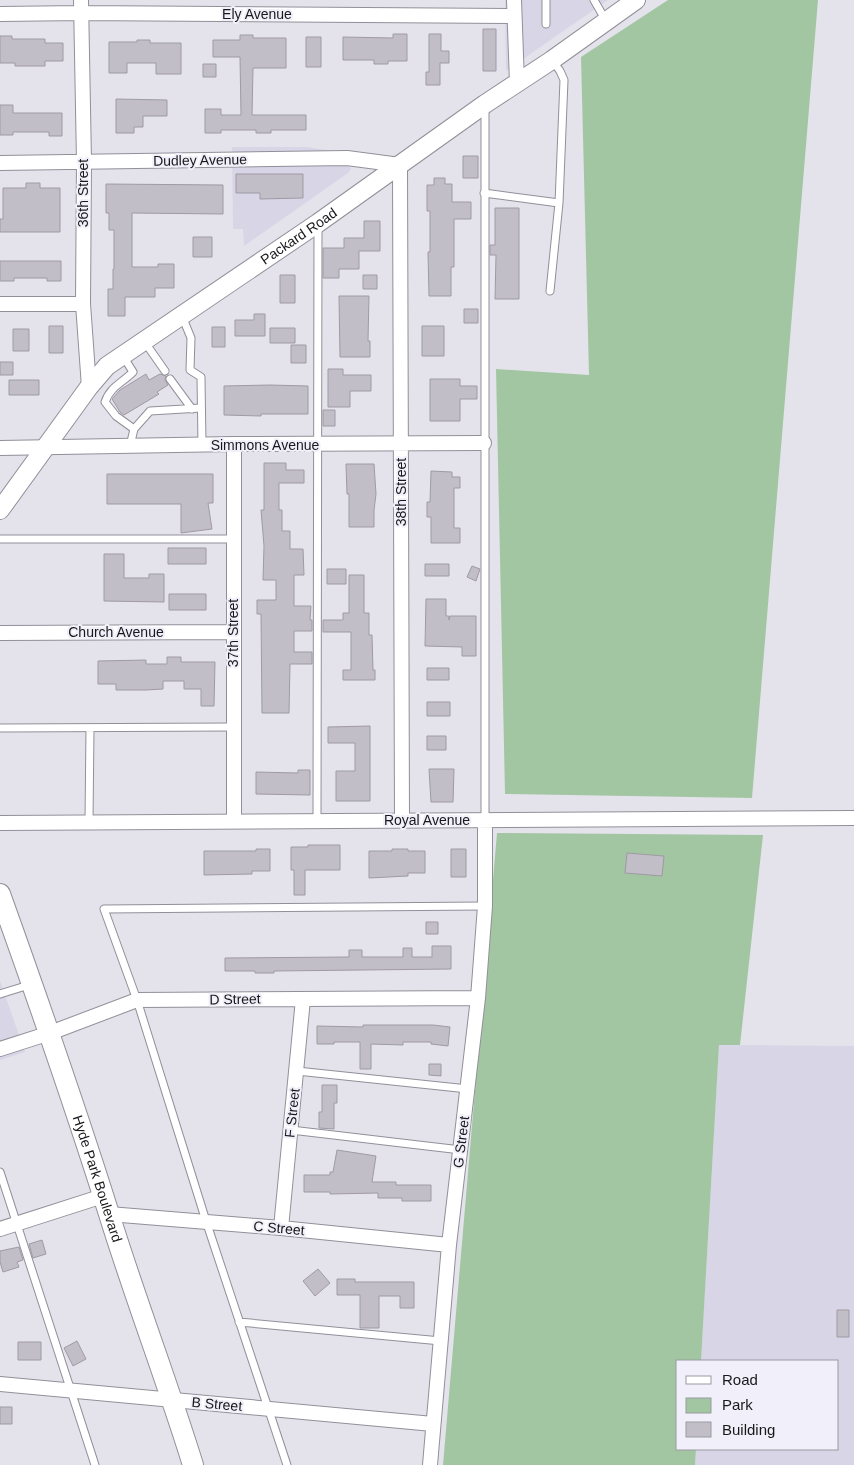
<svg xmlns="http://www.w3.org/2000/svg" width="854" height="1465" viewBox="0 0 854 1465" font-family="Arial,sans-serif">
<rect width="100%" height="100%" fill="#e4e3ec"/>
<path fill="#d7d5e6" d="M505 0H608L506 71Z
M232 147H306L333 151 344 155 351 169 348 173 244 246 243 229H233Z
M0 981 25 1052 0 1060Z
M719 1045 854 1046V1465H695L696 1449H838V1361H701Z"/>
<path fill="#a3c6a2" d="M668 0H818L752 798 505 794 496 369 589 375 581 57Z
M497 833 763 835 740 1045H719L701 1361H678V1449H696L695 1465H443Z"/>
<path fill="#c2bec7" stroke="#9f9aa3" d="M483 29H496V71H483Z
M393 34H407V61H388V64H374V60H343V37L393 38Z
M429 34H441V51H449V63H440V85H426V72H429Z
M240 35H253V38H286V68H253L252 115H306V130H271V133H256V130H221V133H205V109H221V115H241L240 57H213V40H240Z
M0 36H12V39H45V43H63V61H45V66H15V63H0Z
M306 37H321V67H306Z
M137 40H150V43H181V74H156V63H127V73H109V42H137Z
M203 64H216V77H203Z
M116 99 167 100V116H143V127H134V133H116Z
M0 105H13V113H62V136H49V132H13V135H0Z
M463 156H478V178H463Z
M236 174H303V198L260 199V193H236Z
M434 178H445V184H452V202H471V219H454V267H451V296H429L428 252H430V211H427V185H434Z
M26 183H40V188H60V232H0V219H3V188H26Z
M106 184 223 185V214L132 213V267H158V264H174V288H155V297H125V316H108V289H113V269H114V230H109V213H106Z
M495 208H519V299H495L496 255H490V245H495Z
M364 221H380V251H359V269H339V278H323V248H344V238H364Z
M193 237H212V257H193Z
M0 261H61V281H47V278H14V281H0Z
M280 275H295V303H280Z
M363 275H377V289H363Z
M339 296H369L368 341H370V357H340Z
M464 309H478V323H464Z
M254 314H265V336H235V320H254Z
M49 326H63V353H49Z
M422 326H444V356H422Z
M212 327H225V347H212Z
M270 328H295V343H270Z
M13 329H29V351H13Z
M291 345H306V363H291Z
M0 362H13V375H0Z
M328 369H343V375H371V391H350V407H328Z
M146 374 149 380 160 374 166 376 165 380 168 385 157 392 159 394 124 415 120 412 112 399 120 390Z
M430 379H460V386H477V399H460V421H430Z
M9 380H39V395H9Z
M270 385 308 386V414H261V416L224 415V386Z
M323 410H335V426H323Z
M264 463H286V470H304V483H279V510H282V531H290V549H303L304 575H294V606H311L310 620H312V631H294V652H312V664H290L289 713H262L261 614H257V600H276V580H263L264 546 261 510H264Z
M346 464H374L376 494 374 510V527H349V494H347Z
M431 471 452 472V477H460V488H454V528H460V543H431V517H427V502H430Z
M107 474H213V503H208L212 529 181 533V504H107Z
M168 548H206V564H168Z
M104 554H124V578H149V574H164V602L104 601Z
M425 564H449V576H425Z
M472 566 480 569 476 581 467 577Z
M327 569H346V584H327Z
M349 575H364V613H369V635H372L373 670H375V680H343V670H351V632H323V620H343V613H349Z
M169 594H206V610H169Z
M426 599H446V616H449V620L450 616H476V656H462V647L425 646Z
M167 657H181V662H215L214 706H201V689H184V681H163V689L146 690H116V684H98V661L146 660V664H167Z
M427 668H449V680H427Z
M427 702H450V716H427Z
M370 726V801H336V771H355V743H328V727Z
M427 736H446V750H427Z
M429 769H454L453 802H431Z
M298 770H310V795L256 794V772L298 773Z
M308 845H340V870H305V895H294V870H291V847H308Z
M256 849H270V871H252V874L204 875V851H256Z
M392 849H408V851H425V873H408V876L369 878V851H392Z
M451 849H466V877H451Z
M627 853 664 856 662 876 625 873Z
M426 922H438V934H426Z
M432 946H451V969L274 971V973H255V971H225V958L349 957V950H362V957H403V948H412V957H432Z
M363 1025H433L450 1027 448 1046 431 1044V1042H403V1045L371 1044V1069H360V1042H334V1044H317V1026L363 1027Z
M429 1064H441V1076L429 1075Z
M322 1085H337V1103H334V1129L319 1128V1112H322Z
M337 1150 376 1156 372 1182H396V1185H431V1201H402V1198H378V1193L330 1194V1192H304V1175H330V1172H333Z
M42 1240 46 1254 33 1258 29 1244Z
M19 1247 23 1260 17 1262 19 1267 3 1272 0 1262V1251Z
M318 1269 330 1283 315 1296 303 1281Z
M337 1279H355V1282H414V1308H400V1296H379V1328H360V1295H337Z
M837 1310H849V1337H837Z
M77 1341 86 1359 73 1366 64 1348Z
M18 1342H41V1360H18Z
M0 1407H12V1424H0Z"/>
<g fill="none" stroke-linecap="round" stroke-linejoin="round">
<defs>
<path id="service" d="M594 0 606 21
M546 24V0
M485 107V819
M484 193 559 203 564 80 560 71 552 60
M550 291 559 203
M182 316 191 338 190 370 201 377 202 445
M144 341 165 371
M123 356 133 372C122 383 110 387 105 402L116 416 134 429
M170 379 192 409
M130 446 134 429 150 411 201 408
M0 539H233
M0 728 233 727
M317 820 318 226
M89 822 90 728
M0 994 29 985
M297 1071 468 1089
M291 1130 461 1150
M0 1172 95 1465
M239 1322 441 1341
M287 1465 206 1221 137 1000 104 909 485 906"/>
<path id="minor" d="M81 0 84 162 83 304 89 387
M514 0 517 83
M0 14 81 13 514 16
M0 163 347 158 400 165 402 820
M0 304H83
M0 448 234 444 484 443
M0 633 233 632
M234 821V444
M0 823 854 818
M0 1049 50 1033 137 1000 478 998
M109 1214 281 1228 449 1245
M281 1228 303 999
M0 1229 103 1196
M0 1384 433 1424
M430 1465 449 1245 478 998 485 906V819"/>
<g id="tertiary">
<path id="s1" d="M0 510 89 387 107 366 318 223 485 104 552 60 636 0"/>
</g>
<g id="secondary">
<path id="s2" d="M0 894C38 1000 75 1106 109 1214 135 1298 167 1381 193 1465"/>
</g>
</defs>
<use href="#service" stroke="#919099" stroke-width="9"/>
<use href="#minor" stroke="#919099" stroke-width="16"/>
<use href="#tertiary" stroke="#919099" stroke-width="20"/>
<use href="#secondary" stroke="#919099" stroke-width="22"/>
<use href="#service" stroke="#fff" stroke-width="7"/>
<use href="#minor" stroke="#fff" stroke-width="14"/>
<use href="#tertiary" stroke="#fff" stroke-width="18"/>
<use href="#secondary" stroke="#fff" stroke-width="20"/>
</g>
<g text-anchor="middle" stroke-width="4" stroke-linejoin="round" paint-order="stroke">
<g font-size="14" fill="#18181b" stroke="#f1f0fa">
<text x="257" y="19">Ely Avenue</text>
<text transform="translate(200 160) rotate(-1)" y="5">Dudley Avenue</text>
<text transform="translate(83 193) rotate(-90)" y="5">36th Street</text>
<text dy="5" stroke="none"><textPath href="#s1" startOffset="411">Packard Road</textPath></text>
<text x="265" y="450">Simmons Avenue</text>
<text transform="translate(401 492) rotate(-90)" y="5">38th Street</text>
<text x="116" y="637">Church Avenue</text>
<text transform="translate(233 633) rotate(-90)" y="5">37th Street</text>
<text x="427" y="825">Royal Avenue</text>
<text transform="translate(235 999) rotate(-1)" y="5">D Street</text>
<text transform="translate(292 1113) rotate(-84)" y="5">F Street</text>
<text transform="translate(461 1142) rotate(-83)" y="5">G Street</text>
<text dy="5" stroke="none"><textPath href="#s2" startOffset="301">Hyde Park Boulevard</textPath></text>
<text transform="translate(279 1228) rotate(5)" y="5">C Street</text>
<text transform="translate(217 1404) rotate(5)" y="5">B Street</text>
</g>
</g>
<rect x="676" y="1360" width="162" height="90" fill="#f1f0fa" stroke="#9a9aa1"/>
<rect x="686" y="1376" width="25" height="8" fill="#ffffff" stroke="#9a9aa1"/>
<text x="722" y="1385" font-size="15" fill="#18181b">Road</text>
<rect x="686" y="1398" width="25" height="15" fill="#a3c6a2" stroke="#9a9aa1"/>
<text x="722" y="1410" font-size="15" fill="#18181b">Park</text>
<rect x="686" y="1422" width="25" height="15" fill="#c2bec7" stroke="#9a9aa1"/>
<text x="722" y="1435" font-size="15" fill="#18181b">Building</text>
</svg>
